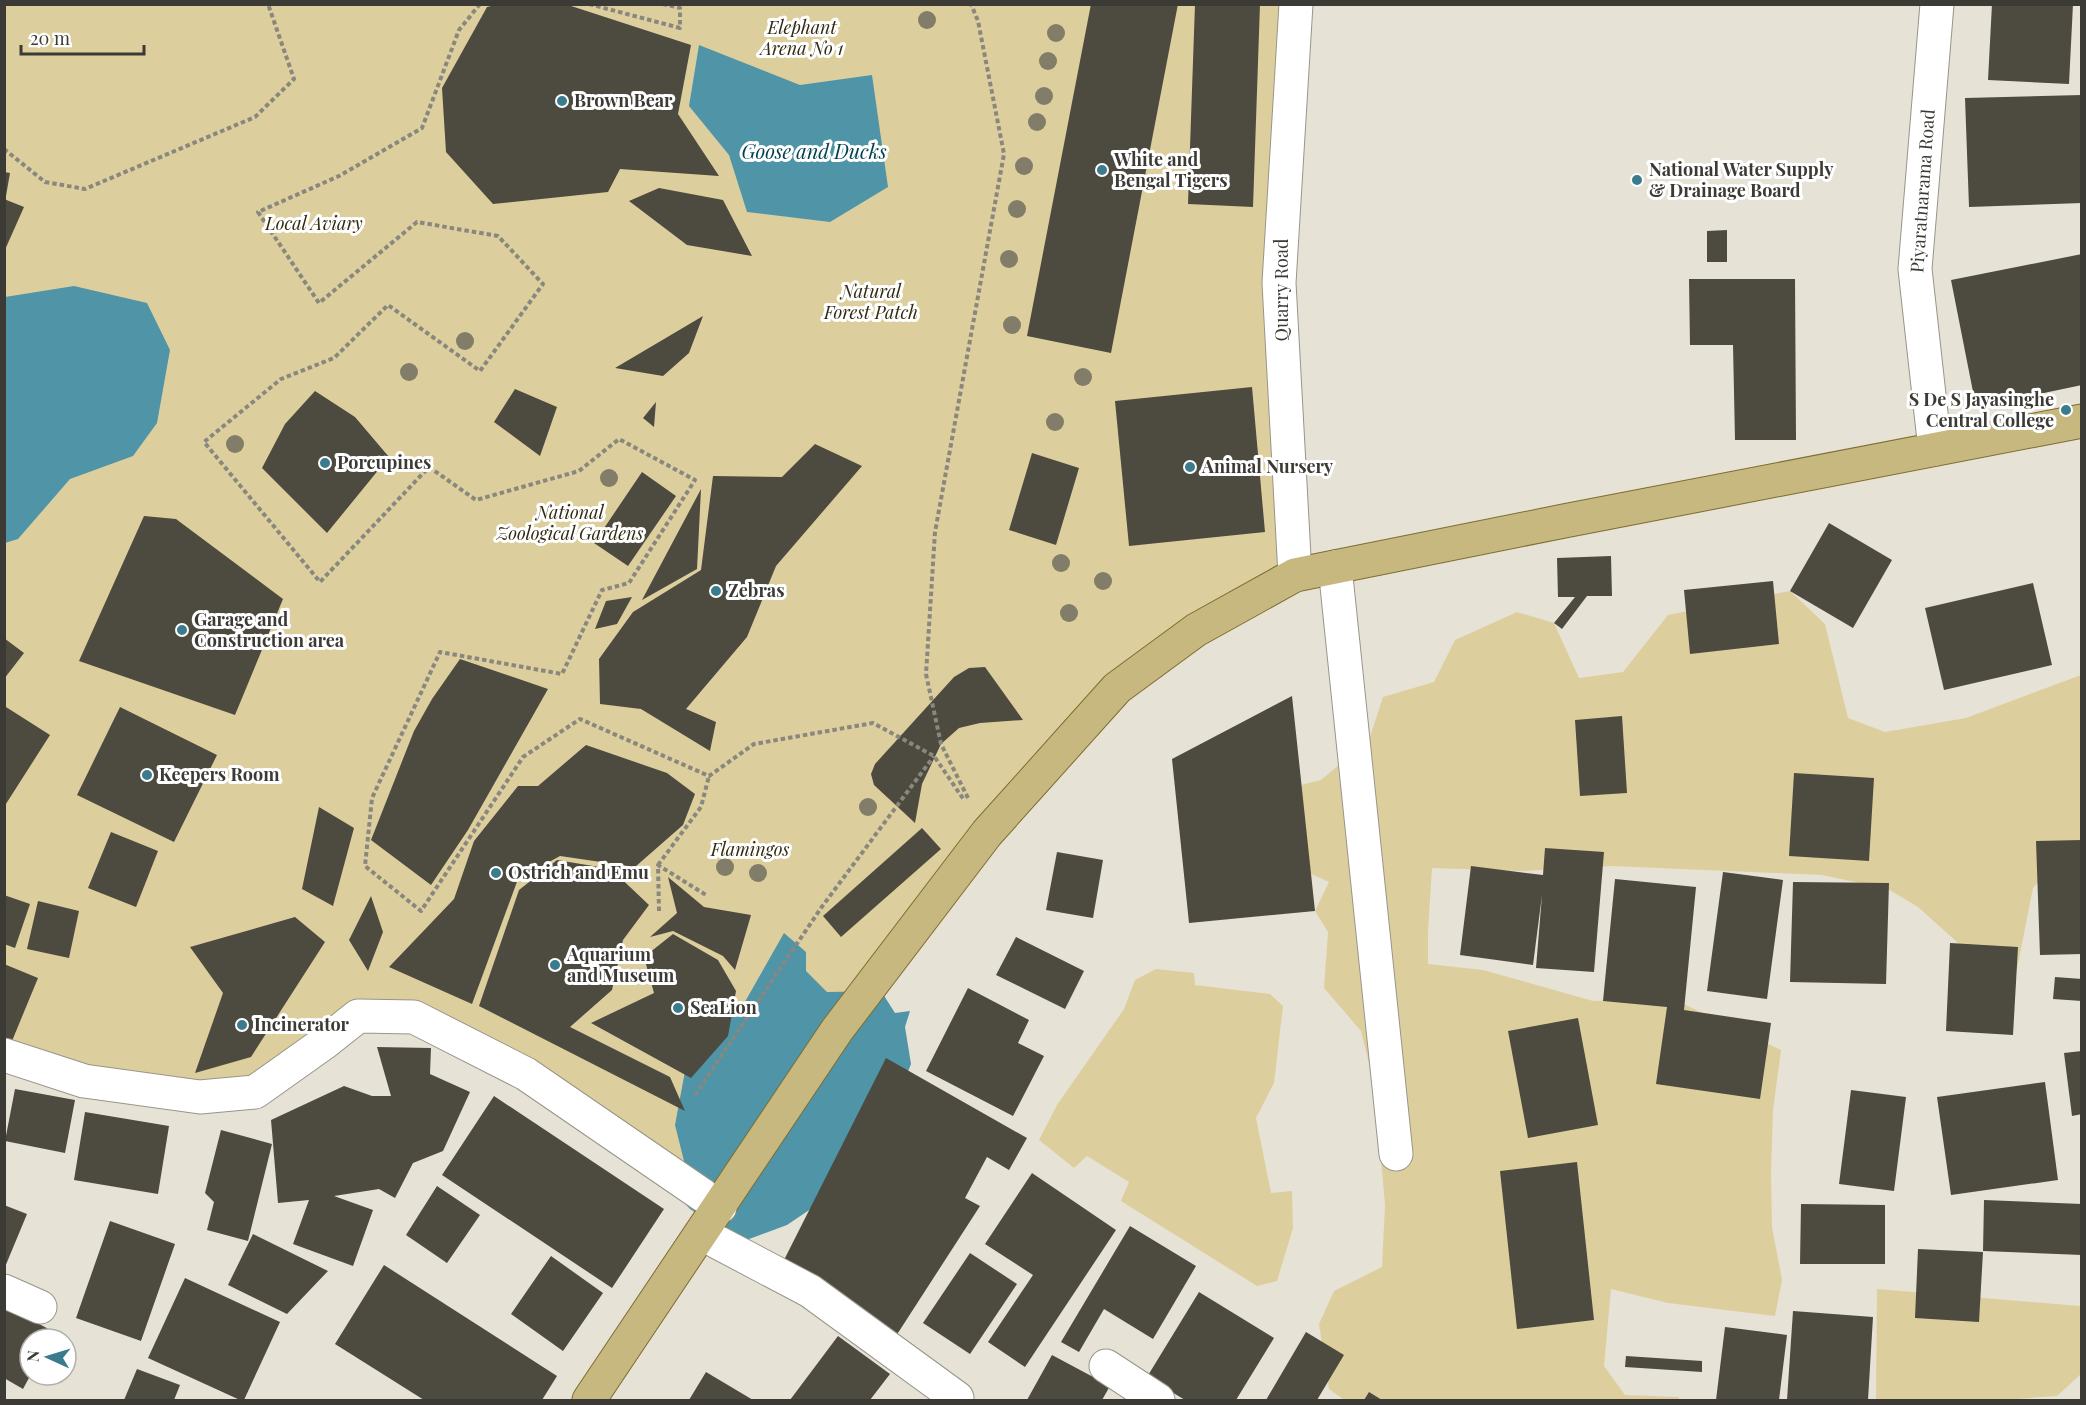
<svg xmlns="http://www.w3.org/2000/svg" width="2086" height="1405" viewBox="0 0 2086 1405" font-family="'Playfair Display',serif">
<rect width="100%" height="100%" fill="#e6e2d6"/>
<path fill="#ddcf9d" d="M5 5H1296L1279 283 1295 575 1117 688 720 1207 414 1017 358 1016 255 1092 5 1055Z
M1790 591 1825 624 1848 718 1885 732 1966 718 2081 675V870L2054 866 2033 888 2017 969 1978 961 1918 907 1888 889 1822 875 1611 866 1522 871 1432 868 1428 931V964L1483 970 1593 1001 1673 999 1781 1050 1773 1110 1771 1172 1772 1227 1782 1280 1775 1316 1668 1303 1611 1289 1604 1366 1625 1395 1679 1397V1400H1344L1329 1389 1319 1324 1334 1291 1382 1267 1385 1205 1375 1088 1361 1031 1324 988 1328 932 1315 911 1329 882 1282 861 1253 797 1321 780 1369 740 1383 697 1434 682 1455 640 1517 612 1554 623 1579 678 1623 672 1668 615Z
M1156 969 1194 973 1195 985 1270 994 1283 1006 1274 1083 1256 1118 1271 1193 1292 1191 1293 1228 1277 1281 1257 1286 1121 1201 1129 1182 1087 1156 1074 1168 1039 1140 1057 1105 1124 1009 1135 980Z
M1877 1289 2080 1306 2081 1308V1374L2057 1396 2003 1400H1876Z"/>
<path fill="#4f94a7" d="M699 45 800 85 872 75 888 187 830 222 747 212 729 155 689 106Z
M74 286 147 303 170 350 157 423 133 456 70 479 18 539 5 543V297Z
M784 933 806 952V971L827 992 881 991 895 1013 910 1011 905 1027 911 1064 895 1104 827 1198 787 1225 741 1242 690 1209 662 1179 684 1161 675 1125 691 1039 742 1007Z"/>
<path fill="#4d4a40" d="M499 4H565L691 45 678 114 719 176 620 169 608 192 493 204 446 152 442 88 487 7Z
M1091 4H1178L1111 353 1027 336Z
M1195 4H1260L1253 207 1188 204Z
M1992 4H2073L2069 84 1988 80Z
M2082 95V203L1969 207 1965 98Z
M4 172 10 173 6 196 4 195Z
M659 188 723 200 752 256 687 245 629 201Z
M4 199 24 207 4 252Z
M1727 230V262H1707V231Z
M2082 254V385L1976 407 1951 280Z
M1689 279H1795L1796 440H1735L1733 345H1690Z
M703 316 689 353 663 376 615 368Z
M1252 387 1265 532 1129 546 1115 401Z
M515 389 557 407 540 456 494 422Z
M315 391 355 417 389 457 327 533 262 468 285 424Z
M656 402 654 427 643 418Z
M815 444 862 466 776 566 747 637 686 709 716 722 710 751 641 709 600 704 599 659 633 612 701 570 713 476 782 477Z
M1032 453 1079 468 1056 545 1009 530Z
M642 472 676 496 628 566 594 543Z
M701 489 697 569 642 600Z
M144 516 176 519 283 599 235 715 79 661Z
M1829 523 1892 560 1853 628 1790 591Z
M1611 556 1612 596H1587L1562 629 1554 623 1575 597H1558L1557 558Z
M1773 581 1779 644 1690 654 1684 590Z
M2033 583 2052 665 1944 690 1925 608Z
M632 597 617 624 595 629 606 601Z
M4 638 24 653 4 679Z
M460 659 548 689 468 830 431 885 371 840 414 731 432 699Z
M985 667 1023 720 980 723 959 728 941 744 922 784 915 823 874 785 871 774 875 764 954 677 969 668Z
M1292 696 1315 911 1189 923 1172 759Z
M6 707 50 735 4 807V710Z
M120 707 217 755 174 842 77 795Z
M1622 716 1627 793 1580 796 1575 720Z
M586 745 667 773 695 794 683 825 635 867 560 856 518 879 472 1004 389 967 454 899 474 841 518 786H538Z
M1794 773 1874 778 1869 861 1789 856Z
M319 807 354 828 333 906 302 889Z
M922 828 941 849 841 937 823 916Z
M111 832 158 851 136 907 88 888Z
M2082 840V954L2040 955 2036 841Z
M1545 848 1604 852 1594 972 1536 968 1542 895 1533 965 1460 955 1471 866 1543 875Z
M1057 852 1103 860 1093 918 1046 910Z
M557 860 611 869 649 905 623 940 612 990 570 1027 670 1077 685 1111 479 1006 519 890Z
M1723 872 1783 880 1767 999 1707 991Z
M668 877 704 907 751 915 735 970 723 956 673 931 650 937 677 913Z
M1615 879 1696 887 1684 1010 1771 1023 1760 1099 1656 1084 1667 1007 1603 1001Z
M1793 882 1889 883 1886 984 1790 982Z
M4 895 30 904 15 948 4 944Z
M371 896 383 932 368 971 349 940Z
M38 901 79 911 69 958 27 949Z
M295 917 325 942 251 1057 195 1073 223 993 190 947Z
M673 934 718 960 736 991 728 1036 691 1078 591 1023 654 993 644 957Z
M1016 937 1084 971 1065 1009 996 975Z
M1950 943 2018 947 2013 1035 1946 1031Z
M4 964 38 978 12 1041 4 1038Z
M2055 977 2082 979V1001L2053 999Z
M968 988 1029 1020 1018 1043 1044 1056 1013 1116 926 1071Z
M1578 1018 1598 1125 1528 1138 1508 1031Z
M377 1047 431 1048 430 1074 470 1092 443 1151 413 1163 395 1198 379 1189 334 1196 373 1210 353 1266 293 1244 309 1200 278 1203 271 1120 344 1086 372 1096H391Z
M2082 1051V1114L2072 1116 2064 1053Z
M886 1058 1027 1138 1009 1170 987 1157 965 1198 980 1206 896 1336 784 1260Z
M2045 1082 2058 1180 1951 1195 1937 1097Z
M15 1089 75 1100 65 1153 5 1141Z
M1851 1090 1906 1097 1894 1191 1839 1184Z
M494 1096 664 1209 612 1288 442 1175Z
M85 1112 169 1126 158 1194 74 1180Z
M221 1130 272 1144 248 1241 207 1230 214 1202 205 1193Z
M1577 1162 1594 1320 1517 1329 1500 1171Z
M1032 1173 1116 1230 1025 1367 988 1342 1033 1275 985 1244Z
M437 1186 480 1215 447 1263 406 1235Z
M1984 1200 2082 1204V1255L1983 1251Z
M1801 1204 1885 1205V1264H1800Z
M4 1205 27 1214 5 1267H4Z
M110 1221 175 1244 141 1341 76 1318Z
M1130 1226 1196 1266 1153 1339 1104 1309 1079 1352 1061 1342Z
M253 1234 328 1271 287 1314 228 1285Z
M1918 1249 1983 1252 1979 1322 1915 1318Z
M970 1253 1017 1284 970 1354 923 1323Z
M551 1256 603 1293 563 1351 511 1314Z
M384 1265 557 1376 542 1400H424L335 1344Z
M185 1278 280 1322 244 1400H240L148 1358Z
M1199 1292 1274 1338 1236 1400H1185L1147 1377Z
M4 1305 54 1332 51 1339H30V1376L23 1389 4 1378Z
M1793 1311 1873 1317 1868 1400H1787Z
M1725 1327 1787 1335 1779 1400H1716Z
M1306 1332 1344 1355 1317 1400H1266Z
M838 1336 890 1374 870 1400H790Z
M1052 1355 1110 1386 1102 1400H1027Z
M1626 1356 1702 1361V1372L1625 1367Z
M137 1369 180 1385 174 1400H124Z
M706 1372 753 1400H689Z
M1369 1392 1382 1400H1364Z"/>
<g fill="none" stroke-linecap="round" stroke-linejoin="round">
<defs>
<path id="minor" d="M1935 449 1915 269 1937 4
M1335 567 1396 1154
M4 1055 84 1081 200 1097 255 1092 324 1043 358 1016 414 1017 526 1074 720 1207
M702 1234 810 1291 957 1398
M4 1291 40 1307
M1106 1366 1158 1400"/>
<path id="tertiary" d="M1295 575 1279 283 1296 4"/>
<path id="primary" d="M589 1400 837 1030 987 833 1117 688 1196 630 1295 575 1564 521 2082 421"/>
</defs>
<use href="#minor" stroke="#989589" stroke-width="35"/>
<use href="#tertiary" stroke="#989589" stroke-width="35"/>
<use href="#primary" stroke="#7e6d2f" stroke-width="35"/>
<path stroke="#89877e" stroke-width="4" stroke-dasharray="4.5 3" stroke-linecap="butt" d="M480 4 459 30 422 128 339 176 258 212 319 303 417 222 498 236 543 284 480 371 388 305 334 358 281 379 204 442 320 582 429 467 476 500 579 471 619 439 695 480 629 583 602 590 562 674 440 652 372 798 365 866 421 911 523 757 580 719 709 776 754 744 873 723 934 756 964 800
M589 4 680 28V8L663 4
M4 149 45 182 85 189 255 117 294 79 268 4
M968 798 941 744 926 674 935 532 1004 154 978 21 971 4
M658 865 701 807 709 776
M659 911 658 865 706 895
M695 1095 821 908 934 756"/>
<use href="#minor" stroke="#fff" stroke-width="33"/>
<use href="#tertiary" stroke="#fff" stroke-width="33"/>
<use href="#primary" stroke="#c7b880" stroke-width="33"/>
</g>
<g fill="#827d69">
<circle cx="927" cy="20" r="9"/>
<circle cx="1056" cy="33" r="9"/>
<circle cx="1048" cy="61" r="9"/>
<circle cx="1044" cy="96" r="9"/>
<circle cx="1037" cy="122" r="9"/>
<circle cx="1024" cy="166" r="9"/>
<circle cx="1017" cy="209" r="9"/>
<circle cx="1009" cy="259" r="9"/>
<circle cx="1012" cy="325" r="9"/>
<circle cx="465" cy="341" r="9"/>
<circle cx="409" cy="372" r="9"/>
<circle cx="1083" cy="377" r="9"/>
<circle cx="1055" cy="422" r="9"/>
<circle cx="235" cy="444" r="9"/>
<circle cx="609" cy="478" r="9"/>
<circle cx="1061" cy="563" r="9"/>
<circle cx="1103" cy="581" r="9"/>
<circle cx="1069" cy="613" r="9"/>
<circle cx="868" cy="807" r="9"/>
<circle cx="725" cy="867" r="9"/>
<circle cx="758" cy="873" r="9"/>
</g>
<g fill="#3a7b8d" stroke="#fff" stroke-width="2">
<circle cx="562" cy="101" r="6"/>
<circle cx="1102" cy="170" r="6"/>
<circle cx="1637" cy="180" r="6"/>
<circle cx="2066" cy="410" r="6"/>
<circle cx="325" cy="463" r="6"/>
<circle cx="1190" cy="467" r="6"/>
<circle cx="716" cy="591" r="6"/>
<circle cx="182" cy="630" r="6"/>
<circle cx="147" cy="775" r="6"/>
<circle cx="496" cy="873" r="6"/>
<circle cx="555" cy="965" r="6"/>
<circle cx="678" cy="1008" r="6"/>
<circle cx="242" cy="1025" r="6"/>
</g>
<g text-anchor="middle" stroke-width="6" stroke-linejoin="round" paint-order="stroke">
<g font-size="18" font-style="italic" fill="#312a10" stroke="#fff">
<text x="802" y="34">Elephant<tspan x="802" dy="21">Arena No 1</tspan></text>
<text x="314" y="230">Local Aviary</text>
<text x="871" y="298">Natural<tspan x="871" dy="21">Forest Patch</tspan></text>
<text x="570" y="519">National<tspan x="570" dy="21">Zoological Gardens</tspan></text>
<text x="750" y="856">Flamingos</text>
</g>
<g font-size="18" font-weight="bold" fill="#3c3a35" stroke="#fff" text-anchor="start">
<text x="574" y="107">Brown Bear</text>
<text x="1114" y="166">White and<tspan x="1114" dy="21">Bengal Tigers</tspan></text>
<text x="1649" y="176">National Water Supply<tspan x="1649" dy="21">&amp; Drainage Board</tspan></text>
<text x="2054" y="406" text-anchor="end">S De S Jayasinghe<tspan x="2054" dy="21">Central College</tspan></text>
<text x="337" y="469">Porcupines</text>
<text x="1202" y="473">Animal Nursery</text>
<text x="728" y="597">Zebras</text>
<text x="194" y="626">Garage and<tspan x="194" dy="21">Construction area</tspan></text>
<text x="159" y="781">Keepers Room</text>
<text x="508" y="879">Ostrich and Emu</text>
<text x="567" y="961">Aquarium<tspan x="567" dy="21">and Museum</tspan></text>
<text x="690" y="1014">SeaLion</text>
<text x="254" y="1031">Incinerator</text>
</g>
<g font-size="18" fill="#3c3a35" stroke="#fff">
<text transform="translate(1923 191) rotate(-86)" y="6">Piyaratnarama Road</text>
<text transform="translate(1282 290) rotate(-90)" y="6">Quarry Road</text>
</g>
<g font-size="20" font-style="italic" fill="#00414f" stroke="#fff">
<text x="814" y="159">Goose and Ducks</text>
</g>
</g>
<rect width="2086" height="1405" fill="none" stroke="#3c3a35" stroke-width="12"/>
<g transform="translate(48 1357) rotate(274)"><circle r="28" fill="#ffffff" stroke="#b1b0ae" stroke-width="1.5"/>
<path d="M0-4.5L10 22L0 15L-10 22Z" fill="#3a7b8d"/>
<text y="-9" font-size="16" font-weight="bold" text-anchor="middle" fill="#3c3a35">N</text>
</g>
<path d="M21 45v9h123v-9" fill="none" stroke="#3c3a35" stroke-width="3"/>
<text x="30" y="45" font-size="18" fill="#3c3a35" stroke="#ffffff" stroke-width="4.5" paint-order="stroke">20 m</text>
</svg>
